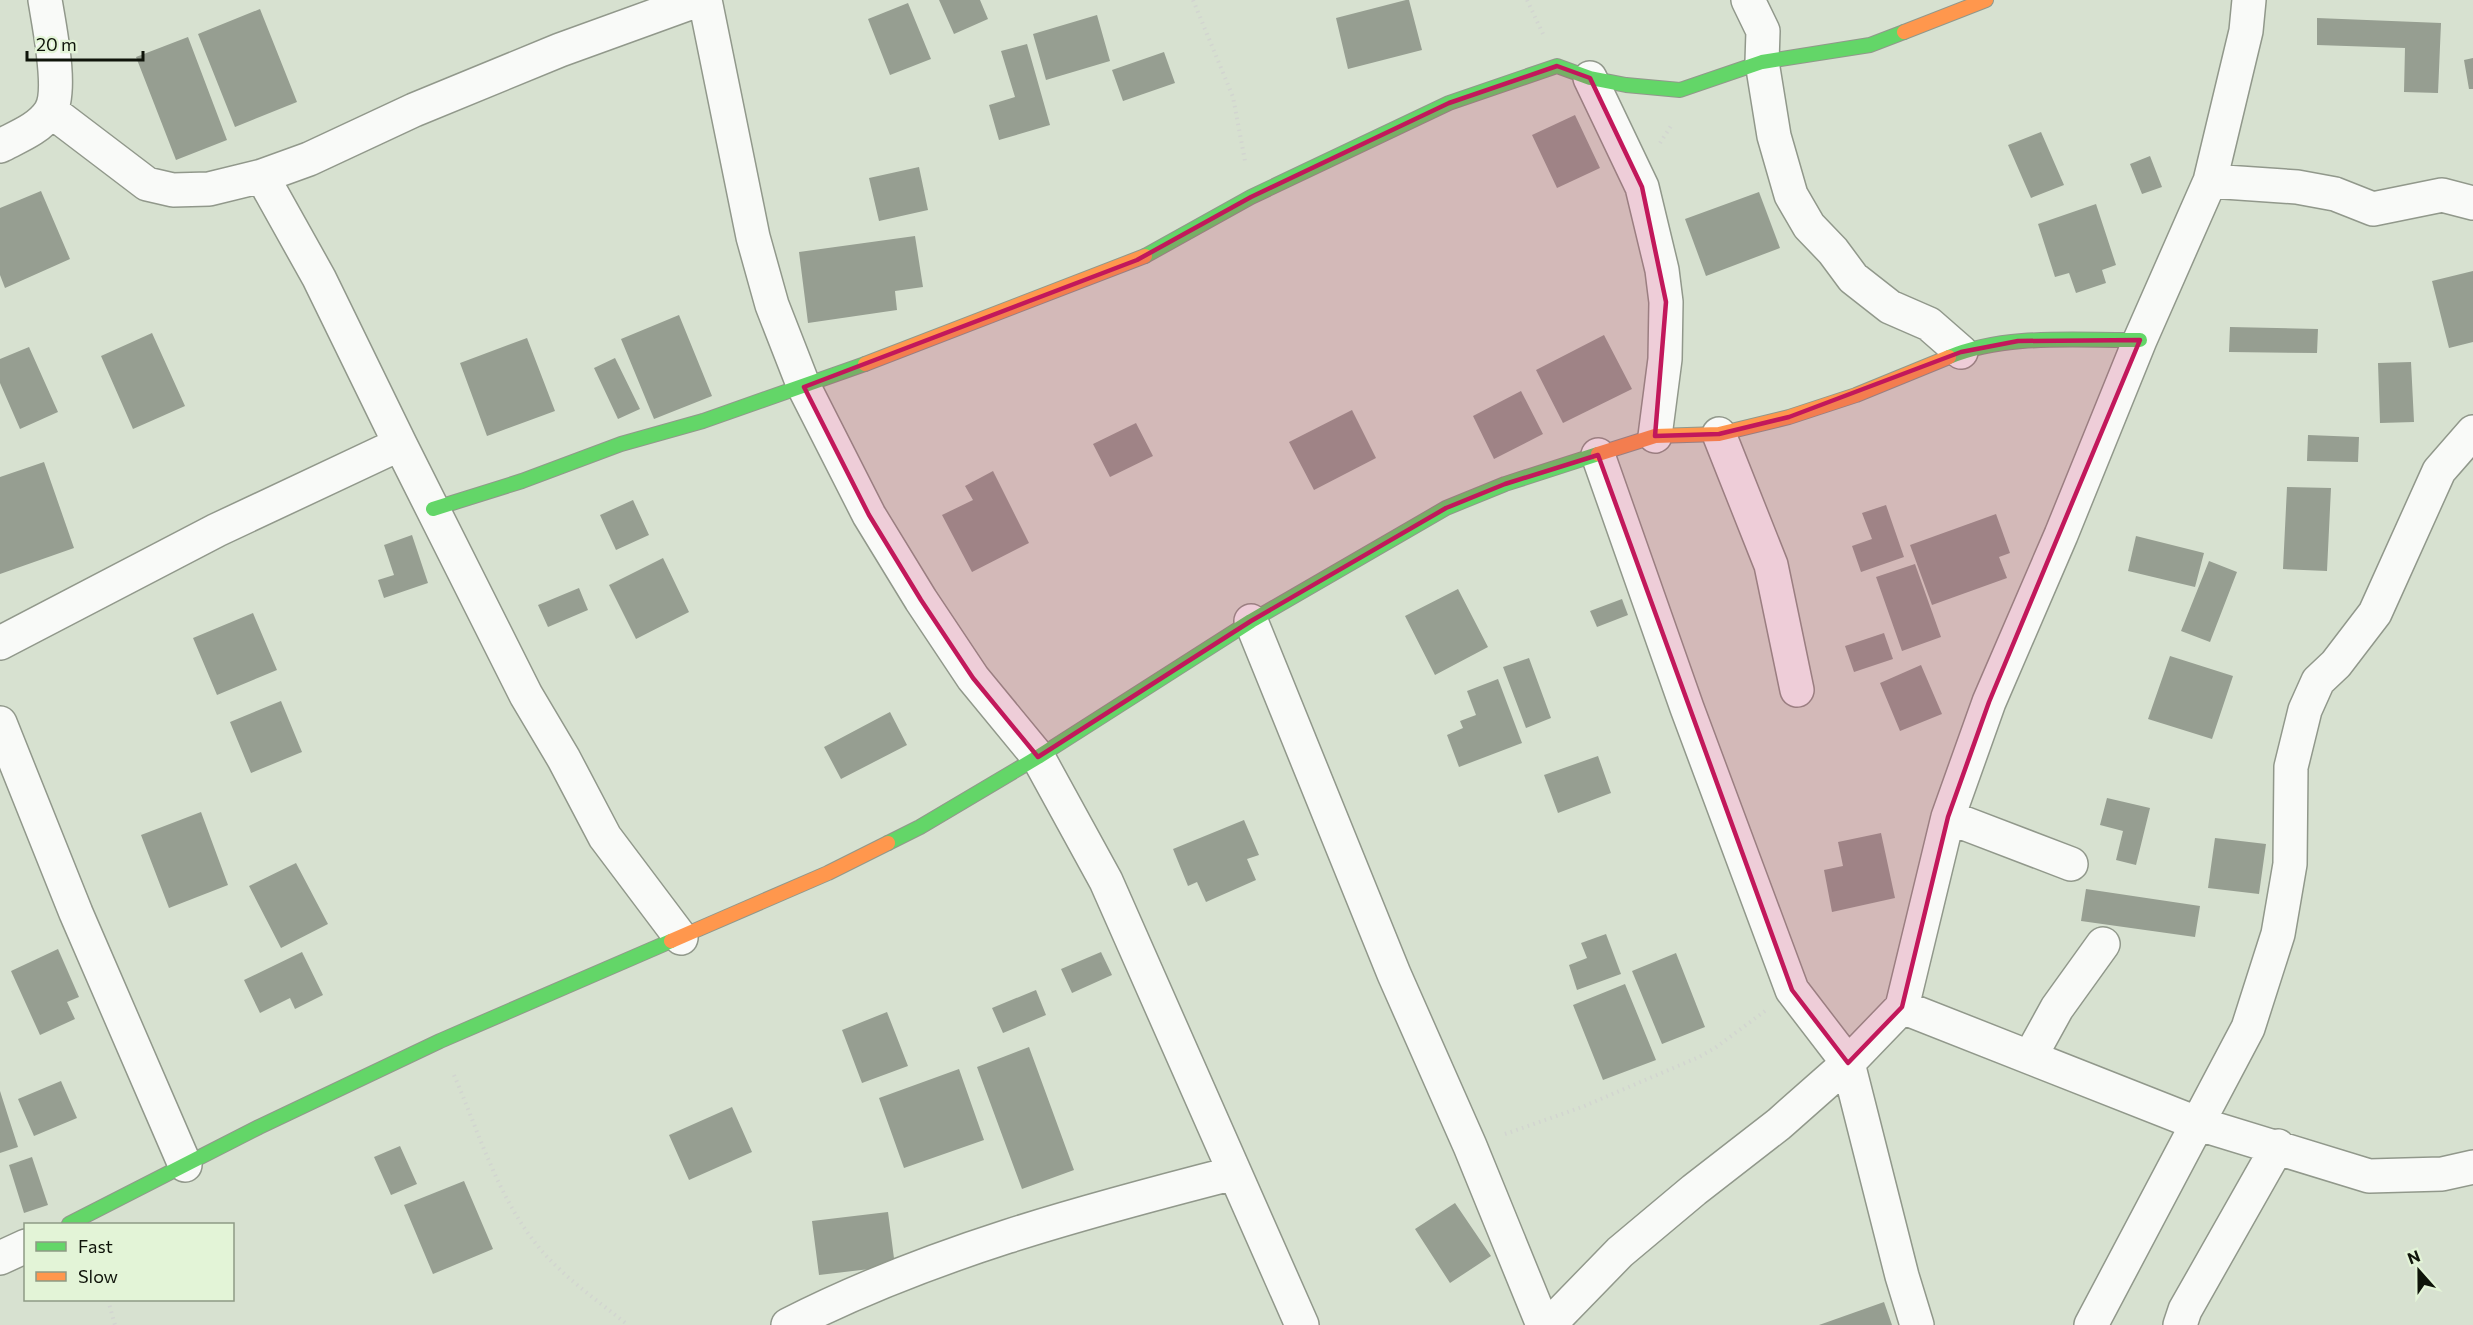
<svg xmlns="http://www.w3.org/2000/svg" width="2473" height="1325" viewBox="0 0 2473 1325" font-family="Commissioner,sans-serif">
<rect width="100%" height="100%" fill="#d7e1d0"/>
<path fill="#969e91" d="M939 0H980L988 19 954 34Z
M1406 0H1409L1422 50 1348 69 1336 18Z
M908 3 931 59 890 75 868 19Z
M260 9 297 102 235 127 198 34Z
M1097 15 1110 61 1046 80 1033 34Z
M2317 18 2441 23 2438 93 2404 92 2405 48 2317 45Z
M188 37 227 140 176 160 136 57Z
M1027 44 1050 125 999 140 989 105 1015 97 1001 51Z
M1164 52 1175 83 1123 101 1112 70Z
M2473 58V89H2469L2464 60Z
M1575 115 1600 168 1557 188 1532 135Z
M2041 132 2064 185 2031 198 2008 145Z
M2150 156 2162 187 2142 194 2130 164Z
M919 167 928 210 879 221 869 178Z
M41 191 70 259 5 288 0 275V208Z
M1759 192 1780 248 1706 276 1685 219Z
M2096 204 2116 265 2102 270 2106 283 2076 293 2069 273 2055 277 2038 224Z
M915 236 923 287 895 291 897 310 808 323 799 252Z
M2473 271V342L2449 348 2432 281Z
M679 315 712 396 654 419 621 339Z
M2230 327 2318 329 2317 353 2229 352Z
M152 333 185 406 133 429 101 356Z
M1604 335 1632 389 1563 423 1536 370Z
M527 338 555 411 487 436 460 363Z
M29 347 58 412 20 429 0 383V359Z
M615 358 640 409 618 419 594 368Z
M2411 362 2414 422 2380 423 2378 363Z
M1521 391 1543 434 1494 459 1473 416Z
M1352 410 1376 458 1314 490 1289 442Z
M1136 423 1153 456 1110 477 1093 444Z
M2308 435 2359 437 2358 462 2307 461Z
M44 462 74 548 0 574V477Z
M993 471 1029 543 972 572 942 515 973 500 965 486Z
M2287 487 2331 488 2327 571 2283 569Z
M633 500 649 535 616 550 600 515Z
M1886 505 1904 557 1861 572 1852 546 1872 539 1862 513Z
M1996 514 2010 553 1999 557 2007 578 1932 605 1910 545Z
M412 535 428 583 384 598 378 580 394 575 384 545Z
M2136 536 2204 553 2195 587 2128 571Z
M663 558 689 612 636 639 609 585Z
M2209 561 2237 572 2210 642 2181 631Z
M1915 564 1941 637 1902 651 1876 577Z
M579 588 588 610 548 627 538 605Z
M1458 589 1488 647 1435 675 1405 616Z
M1622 599 1628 615 1597 627 1590 611Z
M253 613 277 670 217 695 193 638Z
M1884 633 1893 659 1854 672 1845 646Z
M2170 656 2233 676 2212 739 2148 719Z
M1529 658 1551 718 1526 728 1503 667Z
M1921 665 1942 714 1900 731 1880 683Z
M1498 679 1522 743 1459 767 1447 735 1463 728 1460 721 1476 715 1467 691Z
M281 701 302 752 251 773 230 722Z
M890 712 907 745 841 779 824 747Z
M1598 756 1611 793 1558 813 1544 775Z
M2107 798 2150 808 2136 865 2116 860 2123 831 2100 825Z
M201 812 228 885 169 908 141 835Z
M1244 820 1259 855 1247 859 1256 880 1206 902 1197 882 1188 886 1173 849Z
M1881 833 1895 898 1832 912 1824 870 1843 866 1838 842Z
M2215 838 2266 844 2259 894 2208 888Z
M296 863 328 924 281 948 249 886Z
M2086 889 2200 906 2195 937 2081 921Z
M1606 934 1621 974 1577 990 1569 965 1587 958 1581 943Z
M58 949 79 997 67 1002 75 1019 40 1035 11 971Z
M302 952 323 995 295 1009 290 998 260 1013 244 980Z
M1101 952 1112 975 1072 993 1061 969Z
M1676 953 1705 1027 1662 1044 1632 971Z
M1625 984 1656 1060 1603 1080 1573 1005Z
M1036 990 1046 1015 1003 1033 992 1008Z
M887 1012 908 1066 862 1083 842 1030Z
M1029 1047 1074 1170 1022 1189 977 1067Z
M959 1069 984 1140 904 1168 879 1098Z
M61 1081 77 1118 34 1136 18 1099Z
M0 1091 18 1147 0 1153Z
M732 1107 752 1152 689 1180 669 1135Z
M400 1146 417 1184 391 1195 374 1157Z
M32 1157 48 1205 24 1213 9 1165Z
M464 1181 493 1249 433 1274 404 1205Z
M1455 1203 1491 1256 1450 1283 1415 1229Z
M888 1212 895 1266 819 1275 812 1221Z
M1884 1302 1892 1325H1819Z"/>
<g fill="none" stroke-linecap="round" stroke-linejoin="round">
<defs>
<path id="street" d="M705 0 753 237 772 305 804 387 869 515 921 600 973 678 1038 757 1106 881 1302 1325
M1748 0 1763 31 1762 62 1774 136 1791 195 1809 226 1833 251 1853 278 1890 307 1929 324 1961 352
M1590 78 1642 187 1662 270 1666 302 1665 359 1655 436
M51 111 147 184 173 190 209 189 262 176 309 159 414 110 560 50 698 0
M0 146C17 137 39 129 50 112 63 91 49 25 45 0
M262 176 319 278 400 444 526 695 564 759 605 837 681 938
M2210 181 2297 187 2335 194 2373 209 2442 195 2473 203
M1719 434 1771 565 1797 690
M1598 455 1687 708 1792 990 1848 1063 1902 1276 1917 1325
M1251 621 1394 974 1470 1146 1543 1325
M0 643 217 530 400 444
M0 723 76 913 185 1165
M1948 817 2071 864
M1902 1007 2199 1124 2369 1176 2442 1174 2473 1167
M2030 1057 2057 1008 2103 944
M0 1258 26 1246
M788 1325C929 1253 1082 1212 1234 1173
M1549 1325 1620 1252 1694 1190 1779 1124 1848 1063 1902 1007 1948 817 1989 702 2061 535 2140 340 2210 181 2246 31 2249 0
M2091 1325 2248 1028 2278 934 2290 864 2291 767 2305 710 2318 681 2336 664 2375 613 2439 471 2473 432
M2180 1325 2185 1310 2278 1146"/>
<path id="fast" d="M1145 256 1251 197 1449 103 1557 66 1590 78 1626 85 1680 90 1762 62 1870 45 1904 32
M1949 357C2008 333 2078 341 2140 340
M433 509 522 481 621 444 703 421 865 364
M888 843 920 827 1038 757 1251 621 1446 508 1505 484 1598 454
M69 1224 259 1127 440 1041 671 941"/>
<path id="slow" d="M1904 32 1986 0
M865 364 1145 256
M1598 454 1655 436 1719 434 1789 417 1856 395 1949 357
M671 941 828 873 888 843"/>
</defs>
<use href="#street" stroke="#91988b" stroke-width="36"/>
<use href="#fast" stroke="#91988b" stroke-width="16"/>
<use href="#slow" stroke="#91988b" stroke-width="16"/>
<path stroke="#d2d5d0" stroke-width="4" stroke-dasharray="1.5 4.5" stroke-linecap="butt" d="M1193 0 1233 97 1245 161
M1527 0 1543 34
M1660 143 1671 126
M454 1075C480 1135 498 1199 541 1250 566 1279 598 1301 628 1325
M1505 1134 1582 1107 1699 1057 1715 1048 1765 1011
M108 1300 115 1325"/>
<use href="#street" stroke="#f9faf8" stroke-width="33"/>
<use href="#fast" stroke="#63d668" stroke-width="14"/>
<use href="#slow" stroke="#ff974d" stroke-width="14"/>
</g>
<path fill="#c2185b" fill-opacity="0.2" stroke="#c2185b" stroke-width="4.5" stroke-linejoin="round" d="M1557 66 1590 78 1642 187 1666 302 1655 436 1719 434 1789 417 1961 352 2018 341 2140 340 1989 702 1948 817 1902 1007 1848 1063 1792 990 1598 455 1505 484 1446 508 1251 621 1038 757 973 678 921 600 869 515 804 387 1137 260 1251 197 1449 103Z"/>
<rect x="24" y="1223" width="210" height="78" fill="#e3f4d7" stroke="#8e9a85" stroke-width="1.5"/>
<rect x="36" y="1242" width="30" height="9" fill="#63d668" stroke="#8e9a85" stroke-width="1.5"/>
<text x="78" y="1253" font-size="18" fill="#0f140a">Fast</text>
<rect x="36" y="1272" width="30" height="9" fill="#ff974d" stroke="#8e9a85" stroke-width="1.5"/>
<text x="78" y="1283" font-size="18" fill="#0f140a">Slow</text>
<g transform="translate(2419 1271) rotate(339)" stroke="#e3f4d7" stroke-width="4.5" paint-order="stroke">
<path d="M0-4.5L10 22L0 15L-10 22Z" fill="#0f140a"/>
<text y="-9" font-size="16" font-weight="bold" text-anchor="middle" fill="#0f140a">N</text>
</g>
<path d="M27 51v9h116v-9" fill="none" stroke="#0f140a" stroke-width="3"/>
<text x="36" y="51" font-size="18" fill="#0f140a" stroke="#e3f4d7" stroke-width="4.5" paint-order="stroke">20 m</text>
</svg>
